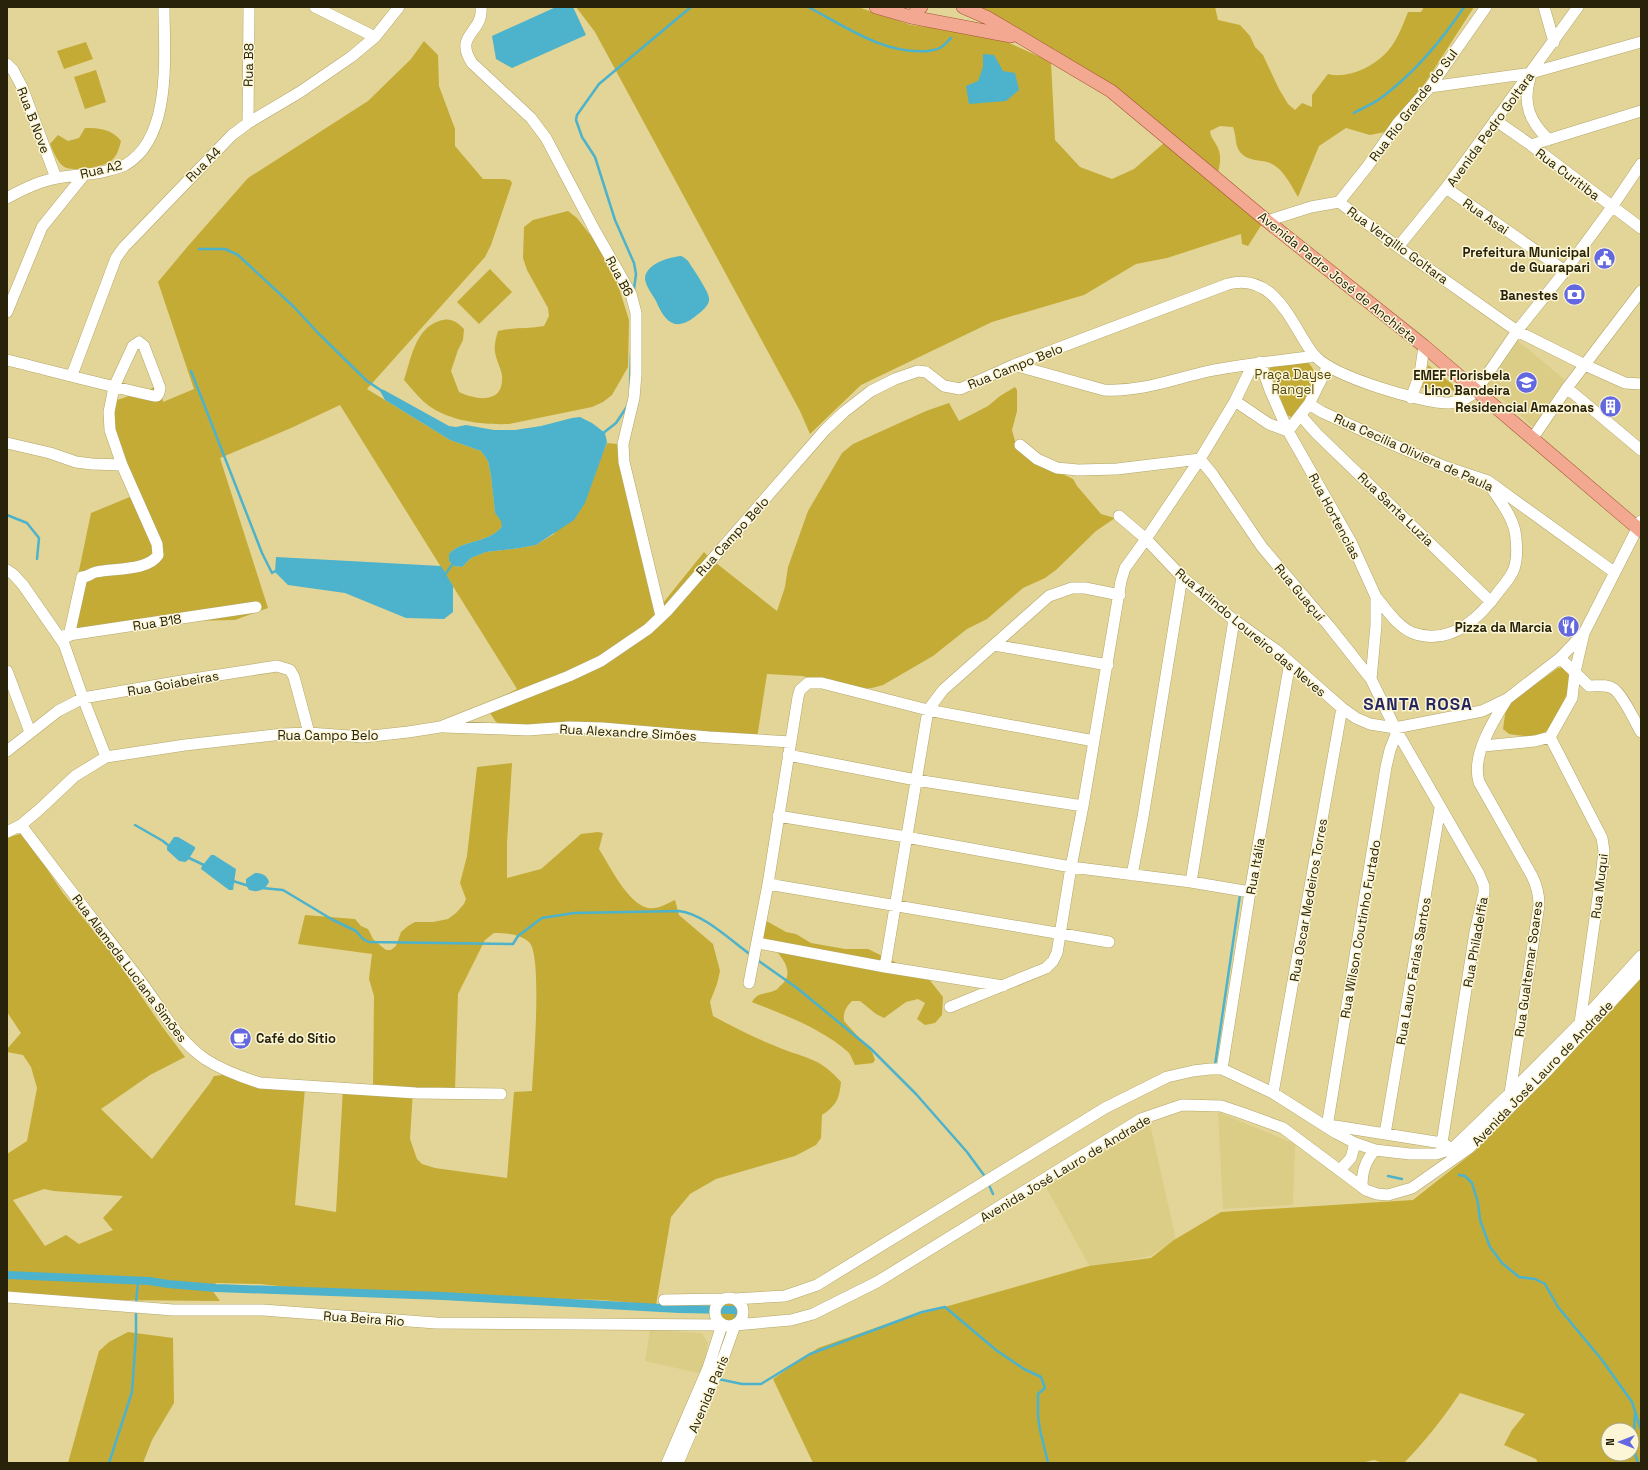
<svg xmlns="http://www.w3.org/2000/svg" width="1648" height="1470" viewBox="0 0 1648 1470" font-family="'Space Grotesk',sans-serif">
<rect width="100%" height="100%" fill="#e3d597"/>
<path fill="#dbcc86" d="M1518 341 1565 380 1533 427 1487 385Z
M1218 1112 1295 1144 1293 1205 1223 1209Z
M1150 1124 1176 1240 1150 1256 1090 1267 1046 1187Z
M650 1330 702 1333 708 1343 703 1374 645 1361Z"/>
<path fill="#c3ab36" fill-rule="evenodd" d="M576 7H858L911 25 958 31 1003 40 1051 62 1055 140 1080 167 1112 179 1134 169 1164 143 1262 224 1248 246 1242 244 1241 234 1167 258 1136 264 1084 295 992 322 861 385 810 434 800 411 595 32Z
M973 7H1215L1218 20 1240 25 1250 36 1255 47 1263 55 1279 89 1288 104 1295 110 1302 103 1312 107V95L1328 74C1347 79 1370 68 1384 55 1396 44 1402 27 1408 12H1421L1424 7H1474L1420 91 1385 132 1370 135 1346 128 1319 146 1298 197C1291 185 1282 166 1267 162 1260 160 1250 161 1243 155 1234 148 1237 137 1233 127L1220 126 1210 131C1211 138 1214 140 1217 146 1222 155 1220 164 1218 173L1125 96Z
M424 41 438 55 439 86 455 129V146L483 179H504L510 180 512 183 491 245 485 257 367 389 450 440 481 451 488 461 491 476 495 513 502 521V526C491 543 460 540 449 554V561L454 566 462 567 471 558 486 552 520 548 536 545 554 534 595 471 607 443 617 444 659 608 704 552 711 559 777 611 785 587 788 567 808 511 842 453 853 444 926 411 949 403 959 421 988 406 1000 396 1015 387 1017 390V411L1012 430 1015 441 1021 450 1035 460 1073 479 1077 486 1101 514 1115 518 1096 531 1056 570 1045 578 1023 588 987 619 967 629 933 656 883 685 872 688 861 689 802 676 767 674 757 738 504 725 496 722 490 713 493 701 517 689 340 405 291 428 220 458 268 608 235 620 183 621 66 633 91 513 137 494 113 422 114 401 156 387 161 390 163 402 194 389 158 282 188 246 248 178 368 101 411 59Z
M86 42 93 59 64 69 57 51Z
M96 70 106 102 85 109 74 77Z
M85 128C99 128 112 129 121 141 119 149 117 156 111 161 103 167 71 173 63 166 57 161 53 151 50 144L58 135 68 141 79 138Z
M568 211 577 218 602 250 614 272 629 320 628 367 612 395 603 402 592 407 509 424C481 425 445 421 423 401 416 394 410 387 404 380 411 359 415 329 439 321 450 317 456 321 464 329L463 340 458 350 451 371 459 392C476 400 504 405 502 376 501 368 496 360 495 352 494 345 496 338 498 331 514 327 529 329 544 326L549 316 548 308 527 270 523 258 524 227 533 220Z
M490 269 512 292 479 324 457 302Z
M1305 360C1326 374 1307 403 1295 417H1291L1287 415 1269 370 1271 366Z
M1428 365 1461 391 1422 388Z
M1565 667 1569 674 1568 691 1555 723 1545 732 1532 737 1509 734 1503 729 1506 708 1513 700 1558 668Z
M512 763 507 843V878L541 869 581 834 598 832 603 833 599 849C610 866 627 903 648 908 657 910 668 903 675 900L679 915 713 944 720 971 717 984 710 1002 713 1016C735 1028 757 1039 780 1048 808 1059 820 1058 841 1082 839 1099 837 1105 822 1115L821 1138 816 1145 795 1156 716 1179 690 1194 671 1217 656 1305 602 1300 468 1296 408 1291H354L305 1289 260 1284 216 1283 213 1286 215 1290H212L220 1301 114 1300 7 1294V1154L27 1141 37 1088 31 1067 23 1055 7 1052V1049L21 1033 7 1012V838L23 833 63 893 113 955 161 1025 185 1057 150 1075 101 1109 152 1159 210 1083 214 1076 232 1074 305 1088 295 1205 336 1212 343 1088H373L374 996 369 979 372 954 298 944 305 915 355 919 361 926 368 929 373 939 381 946 386 950H391L396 946 401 932 408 926 415 922H433L448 919 456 913 464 904 466 899 460 883 467 856 477 767ZM494 933C506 933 520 934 529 942 543 955 533 1068 532 1091L514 1092 507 1178 435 1168 422 1164 417 1159 410 1139 413 1090H455L458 994 485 940ZM44 1189 54 1191 123 1196 103 1218 113 1230 79 1244 66 1235 45 1246 13 1200Z
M761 918 786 932 796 934 811 943 845 949H868L928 978 943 997 942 1015 935 1023 925 1025 917 1019 925 1003 918 999 906 1002 884 1018 876 1014 860 1001H852C846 1007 843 1012 844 1021L872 1052 875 1060 873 1063 855 1065C853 1061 851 1055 848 1052 821 1028 784 1015 752 1002 758 991 766 995 776 990 777 990 779 987 780 986 802 970 770 944 757 933Z
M1641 977V1463H1538L1536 1459 1504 1445 1512 1430 1525 1414 1460 1393C1443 1419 1425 1441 1404 1463H1383L1374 1460 1361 1463H813L773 1379 818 1348 895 1321 1089 1266 1151 1258 1174 1240 1221 1212 1413 1200 1475 1151 1547 1073ZM1608 1430H1632V1454H1608Z
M719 1312a10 10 0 1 1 20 0a10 10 0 1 1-20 0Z
M128 1332 173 1338 174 1403 152 1440 143 1463H68L99 1351 109 1342Z"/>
<path fill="#4db2cb" d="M556 7H573L586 35 512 68 496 59 492 36Z
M983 54 994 55 1003 71 1015 73 1019 90 1006 101 969 104 966 86 978 81 983 67Z
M681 256C684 257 686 259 688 261 692 267 709 292 709 298 710 305 702 311 697 315 691 320 684 325 675 324 665 321 660 310 656 301 653 295 646 287 645 279 645 264 669 257 681 256Z
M379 389 384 390 449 426 456 427 466 425 494 430H515L541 426 572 418 580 417 592 423 605 433 607 442 585 503 574 520 536 545 520 548 486 552 471 558 462 567 454 566 449 561V554C460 540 491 543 502 526L501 521 495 513 491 476 488 461 481 451 450 440 385 400Z
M276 557 441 566 453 586V612L444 619 406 618 345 593 288 585 275 572Z
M174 837H178L195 847V849L188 860 185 862 179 861 167 850V847Z
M211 855H214L236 869 233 890H229L201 869 202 866Z
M255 873C262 873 267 875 269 882 265 890 258 893 249 890L246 885V879Z"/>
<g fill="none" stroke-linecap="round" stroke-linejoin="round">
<path stroke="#4db2cb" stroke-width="2.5" d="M808 7C845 26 884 55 928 51 932 50 936 50 940 48 944 46 948 41 951 38
M1354 113C1363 108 1373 104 1381 98 1413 74 1442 40 1464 7
M199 249H225L238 255 294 307 319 334 367 381 382 391
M634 289 636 274 634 263 615 220 595 157 582 137 576 120 577 115 599 84 691 7
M191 371 262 553 272 573 277 570
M630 387 631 354
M602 434 616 423 628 405
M7 515 27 523 39 538 37 559
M444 576 454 562
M135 825 163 841 169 846
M187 857 206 866
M233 881 249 886
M262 888 283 890 333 920 356 931 363 939 369 942 513 944 518 936 542 918 574 913 679 911C704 914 730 940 751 955
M756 959 797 988 870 1048 916 1094 967 1152 986 1178
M1215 1065 1240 895
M1459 1175 1465 1176 1472 1183 1478 1203 1480 1220 1490 1247 1502 1263 1519 1277 1535 1279 1545 1284 1558 1307 1602 1360 1632 1402 1641 1430
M1388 1176 1402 1179
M988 1183 993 1194
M136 1304 138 1281
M735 1321 737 1310
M718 1379 742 1384H761L810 1354 922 1312 945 1307 996 1350 1024 1369 1041 1377 1045 1388 1038 1394V1416L1040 1430 1048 1463
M1635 1414 1633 1448 1638 1463
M109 1463 132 1392 136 1336V1309"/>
<path stroke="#4db2cb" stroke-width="8" d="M7 1275 149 1281 168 1284 216 1288 443 1296 679 1309 737 1310"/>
<defs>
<path id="minor" d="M315 7 375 37
M481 7C484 33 453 34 472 63L531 118 546 138 594 229 631 294 636 313V374L634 398 623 444 624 462 661 616
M1544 7 1554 42
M7 64 13 70 22 87 56 178
M1530 78C1522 104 1530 122 1549 140
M1430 87 1531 73 1641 42
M1495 120 1531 145 1641 228
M248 123 249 7
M1531 145 1641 111
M1446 188 1565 271
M7 198C23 189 39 181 57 178 72 175 87 175 102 172 109 170 119 168 125 165 173 138 164 53 164 7
M1339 202 1367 167 1398 123 1430 87 1486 7
M1267 221 1311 207 1339 202 1398 247 1517 331 1585 365 1625 383 1641 384
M1398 247 1446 188 1578 7
M7 312 42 227 84 175
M7 360C56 372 104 385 154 396H157L159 393 160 388 144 346 139 342 133 346 114 387 109 412 110 430 122 465 157 544 158 555C148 571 114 568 96 572 91 573 88 577 82 577L69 636
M1260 362 1270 390 1288 431 1351 542 1376 597V625L1371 679
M1014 365 1104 390C1142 392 1173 379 1209 371 1244 364 1280 361 1315 356
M72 375 116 258 124 247 232 135 248 123 300 92 351 57 375 37 399 7
M1567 388 1641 450
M1411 398 1420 374 1424 346
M1235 401 1269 424 1288 431 1309 404 1328 366
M1309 404 1322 412 1394 445 1446 467 1488 481 1614 572
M1301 416 1317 434 1491 602
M1532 439 1567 388 1641 291
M7 443 50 453 76 462 92 464 122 465
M1020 445 1037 459 1057 468 1078 470 1117 469 1200 459 1213 475 1262 547 1329 626 1371 679 1395 728 1479 874 1484 886V893L1475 932 1442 1143 1452 1149
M1119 516 1146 539 1182 577 1234 620 1276 650 1342 708 1356 718 1370 724 1395 728 1482 711 1507 699 1560 658 1584 633 1641 521
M7 570 13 574 23 585 64 644 83 698 106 757
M1376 597C1386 609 1398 627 1413 633 1450 646 1479 619 1499 591 1504 585 1511 577 1514 569 1517 560 1517 548 1516 539 1515 519 1501 503 1491 487
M62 636 256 607
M994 645 1108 665
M1560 658 1589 686
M7 671 30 732
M1589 686C1598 686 1607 684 1614 689 1624 697 1634 720 1641 732
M1507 699C1493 721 1471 756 1479 782L1532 876C1537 886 1539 893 1539 905L1510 1093
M444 727 528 730 569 727 602 728 709 737 791 742
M1397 732 1390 750 1386 767 1327 1127 1335 1126 1442 1143
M1550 737 1602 838 1604 851 1602 869 1580 1023
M1483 746 1535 741 1550 737 1572 698 1575 672 1584 633
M7 751 58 711 83 698 193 679 277 666 290 670 294 677 309 733
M788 755 916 780 1083 806
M778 816 906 837 1071 867 1191 882 1250 892
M21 825C60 877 100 928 139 979 160 1006 176 1039 205 1059 222 1070 241 1077 260 1083L416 1093 501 1094
M7 832 21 825 40 809 75 776 106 757 185 745 283 734 309 733 363 737 408 732 440 727 569 676 601 661 648 629 668 610 825 430 844 412 871 391 895 379 918 371 926 372 944 386 960 389 1014 365 1228 284C1267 274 1285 308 1302 337 1306 343 1310 351 1316 357 1335 377 1421 403 1449 403 1460 402 1468 399 1476 391L1517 331 1565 271 1612 207 1641 164
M1132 875 1143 817 1182 577
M1191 882 1234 620
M768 884 1109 942
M758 943 885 967 1003 986
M885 967 928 710 943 690 1049 596 1072 588H1085L1120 595
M749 983 768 884 798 697 800 690 808 683H822L928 710 1094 741
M950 1007 1046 968 1053 961 1057 953 1071 867 1083 806 1121 581 1125 568 1146 539 1200 459 1235 401 1253 364
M1222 1069 1250 892 1290 662
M1273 1093 1342 708
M1385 1134 1440 808
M1340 1170 1351 1158 1355 1143
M1362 1187C1362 1172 1365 1161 1375 1150
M7 1297 173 1310H263L436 1323 722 1325
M715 1312a14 14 0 1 1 28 0a14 14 0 1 1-28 0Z
M734 1299 785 1296 817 1285 1105 1108 1167 1077 1193 1071 1210 1069H1222L1273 1093 1336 1133 1355 1143 1375 1150 1410 1154H1436L1452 1149 1510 1093 1580 1023 1641 956
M664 1300 724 1299
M735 1325 791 1320 813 1314 877 1282 1141 1119 1182 1105 1221 1106 1242 1113 1283 1128 1366 1190 1377 1194 1388 1195 1412 1188 1469 1148 1548 1070 1641 970
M667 1463 708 1368 722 1325
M678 1463 724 1356 735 1325"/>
<path id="major" d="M876 7 911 17 1011 36
M963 7 988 18 1111 91 1267 221 1424 346 1641 531
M911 17 921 7"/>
</defs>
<use href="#minor" stroke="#b3a669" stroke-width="12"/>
<use href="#major" stroke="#a65333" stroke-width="14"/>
<use href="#minor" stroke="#fff" stroke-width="11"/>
<use href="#major" stroke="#f3a892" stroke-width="13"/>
</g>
<defs>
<symbol id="civic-disc" viewBox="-11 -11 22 22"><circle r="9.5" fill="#6368e1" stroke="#fcf6d7"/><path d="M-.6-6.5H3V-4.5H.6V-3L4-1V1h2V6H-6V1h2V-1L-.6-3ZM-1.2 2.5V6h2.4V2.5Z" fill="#fff"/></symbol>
<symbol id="bank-disc" viewBox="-11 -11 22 22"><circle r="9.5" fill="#6368e1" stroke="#fcf6d7"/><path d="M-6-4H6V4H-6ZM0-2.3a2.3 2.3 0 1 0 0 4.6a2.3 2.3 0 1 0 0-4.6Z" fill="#fff"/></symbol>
<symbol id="school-disc" viewBox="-11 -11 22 22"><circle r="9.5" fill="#6368e1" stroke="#fcf6d7"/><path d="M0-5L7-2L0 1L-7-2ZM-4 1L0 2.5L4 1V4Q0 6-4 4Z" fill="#fff"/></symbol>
<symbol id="building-disc" viewBox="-11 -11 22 22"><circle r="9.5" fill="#6368e1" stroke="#fcf6d7"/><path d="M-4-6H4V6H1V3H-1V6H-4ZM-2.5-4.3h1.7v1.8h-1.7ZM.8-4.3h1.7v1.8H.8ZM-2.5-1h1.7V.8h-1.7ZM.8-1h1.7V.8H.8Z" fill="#fff"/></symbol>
<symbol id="restaurant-disc" viewBox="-11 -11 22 22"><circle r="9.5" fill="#6368e1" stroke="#fcf6d7"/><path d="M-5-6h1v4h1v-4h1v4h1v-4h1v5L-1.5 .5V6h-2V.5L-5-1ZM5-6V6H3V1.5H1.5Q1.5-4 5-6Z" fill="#fff"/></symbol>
<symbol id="cafe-disc" viewBox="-11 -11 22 22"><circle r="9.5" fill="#6368e1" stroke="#fcf6d7"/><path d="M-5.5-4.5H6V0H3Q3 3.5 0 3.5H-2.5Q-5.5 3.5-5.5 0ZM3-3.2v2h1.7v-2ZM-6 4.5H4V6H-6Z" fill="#fff"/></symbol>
</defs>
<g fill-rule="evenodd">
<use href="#civic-disc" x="1592" y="246" width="25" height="25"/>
<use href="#bank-disc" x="1562" y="282" width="25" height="25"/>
<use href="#school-disc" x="1514" y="370" width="25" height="25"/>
<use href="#building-disc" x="1598" y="394" width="25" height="25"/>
<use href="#restaurant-disc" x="1556" y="614" width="25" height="25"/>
<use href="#cafe-disc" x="228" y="1026" width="25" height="25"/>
</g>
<g text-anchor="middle" stroke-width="3" stroke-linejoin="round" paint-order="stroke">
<g font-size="13" fill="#272209" stroke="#fcf6d7">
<text transform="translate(248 65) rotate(-89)" y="5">Rua B8</text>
<text transform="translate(1413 105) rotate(-53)" y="5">Rua Rio Grande do Sul</text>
<text transform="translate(34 120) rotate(69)" y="5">Rua B Nove</text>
<text transform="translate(1490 129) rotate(-54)" y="5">Avenida Pedro Goltara</text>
<text transform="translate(203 164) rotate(-45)" y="5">Rua A4</text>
<text transform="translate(101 169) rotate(-13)" y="5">Rua A2</text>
<text transform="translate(1568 174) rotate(37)" y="5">Rua Curitiba</text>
<text transform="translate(1486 216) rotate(35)" y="5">Rua Asai</text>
<text transform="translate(1398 245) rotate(36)" y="5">Rua Vergilio Goltara</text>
<text transform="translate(620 276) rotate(62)" y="5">Rua B6</text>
<text transform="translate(1338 277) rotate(39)" y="5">Avenida Padre José de Anchieta</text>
<text transform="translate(1015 366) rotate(-22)" y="5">Rua Campo Belo</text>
<text transform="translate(1414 452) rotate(24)" y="5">Rua Cecilia Oliviera de Paula</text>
<text transform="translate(1396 509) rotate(44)" y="5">Rua Santa Luzia</text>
<text transform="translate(1335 516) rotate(62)" y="5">Rua Hortencias</text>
<text transform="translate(732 536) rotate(-48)" y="5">Rua Campo Belo</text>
<text transform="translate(1300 592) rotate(50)" y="5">Rua Guaçuí</text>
<text transform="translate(157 622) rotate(-9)" y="5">Rua B18</text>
<text transform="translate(1251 632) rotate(40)" y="5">Rua Arlindo Loureiro das Neves</text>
<text transform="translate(173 683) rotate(-10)" y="5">Rua Goiabeiras</text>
<text transform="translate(628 732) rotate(3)" y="5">Rua Alexandre Simões</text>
<text x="328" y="740">Rua Campo Belo</text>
<text transform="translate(1255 866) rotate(-80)" y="5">Rua Itália</text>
<text transform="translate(1599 886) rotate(-83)" y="5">Rua Muqui</text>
<text transform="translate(1308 900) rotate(-80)" y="5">Rua Oscar Medeiros Torres</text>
<text transform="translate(1360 929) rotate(-80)" y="5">Rua Wilson Coutinho Furtado</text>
<text transform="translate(1475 942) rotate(-80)" y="5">Rua Philadelfia</text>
<text transform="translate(130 968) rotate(53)" y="5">Rua Alameda Luciana Simões</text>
<text transform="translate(1528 969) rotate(-82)" y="5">Rua Gualtemar Soares</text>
<text transform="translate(1413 971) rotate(-80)" y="5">Rua Lauro Farias Santos</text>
<text transform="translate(1542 1073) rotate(-46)" y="5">Avenida José Lauro de Andrade</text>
<text transform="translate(1065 1168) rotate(-31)" y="5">Avenida José Lauro de Andrade</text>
<text transform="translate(364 1318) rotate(4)" y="5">Rua Beira Rio</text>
<text transform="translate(708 1394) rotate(-67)" y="5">Avenida Paris</text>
</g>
<g font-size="13" font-weight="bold" fill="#272209" stroke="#fcf6d7" text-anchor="end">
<text x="1590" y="257">Prefeitura Municipal<tspan x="1590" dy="15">de Guarapari</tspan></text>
<text x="1558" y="300">Banestes</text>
<text x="1510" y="380">EMEF Florisbela<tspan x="1510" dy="15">Lino Bandeira</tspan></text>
<text x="1594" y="412">Residencial Amazonas</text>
<text x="1552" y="632">Pizza da Marcia</text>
<text x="256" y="1043" text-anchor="start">Café do Sítio</text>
</g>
<g font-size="13" fill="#544809" stroke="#fcf6d7">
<text x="1293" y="379">Praça Dayse<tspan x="1293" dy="15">Rangel</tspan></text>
</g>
<g font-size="17" font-weight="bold" letter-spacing="1" fill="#252660" stroke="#fcf6d7">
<text x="1418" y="710">SANTA ROSA</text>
</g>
</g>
<rect width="1648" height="1470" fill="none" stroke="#272209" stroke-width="16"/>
<g transform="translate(1620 1442) rotate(270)"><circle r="19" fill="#fcf6d7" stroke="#a7a185"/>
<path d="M0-3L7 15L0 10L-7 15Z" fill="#6368e1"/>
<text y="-6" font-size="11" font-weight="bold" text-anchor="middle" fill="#272209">N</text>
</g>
</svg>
